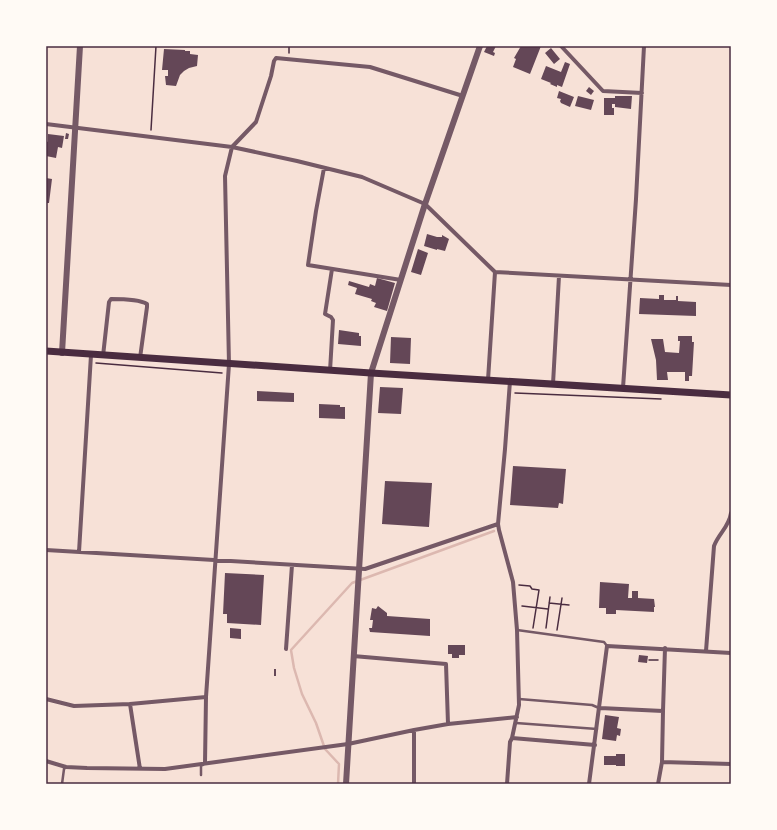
<svg xmlns="http://www.w3.org/2000/svg" width="777" height="830" viewBox="0 0 777 830" font-family="'Archivo Narrow',sans-serif">
<rect width="100%" height="100%" fill="#f7e1d7"/>
<g fill="none" stroke-linecap="round" stroke-linejoin="round">
<path stroke="#dcb8b0" stroke-width="2.5" d="M338 784 339 764 325 749 316 723 302 694 294 668 291 650 352 583 494 531"/>
</g>
<path fill="#644757" d="M487 46H496L493 52 495 53 494 56 484 52Z
M521 46H541L530 74 513 67 516 59 514 58Z
M551 48 560 59 554 64 545 53Z
M164 49 185 50V51H190V54L198 55 197 66 189 68 184 71 180 75 176 86 166 85 165 76H168V70H162Z
M565 62 570 64 562 87 557 85V87L550 84 551 83 541 79 546 66 561 72Z
M589 87 594 91 591 95 586 91Z
M559 91 574 97 570 107 561 103 560 101 561 99 557 98Z
M578 96 594 100 591 110 575 106Z
M615 96H632L631 109 615 107V104H612V108H614V115H604V98H615Z
M66 133 69 134 68 139H65Z
M48 134 64 136 62 148 58 147 56 158 46 156V141L48 142Z
M46 178 52 179 49 203H46Z
M427 234 437 237H442V235L449 239 445 251 437 249V250L424 246Z
M418 249 428 253 421 275 411 272Z
M377 278 395 283 387 311 374 307 376 303 371 301 372 299 355 294 357 288 348 285 349 281 369 287 370 284 375 286Z
M659 295H664V300H676V296H678V301L696 302V316L639 314 640 298 659 299Z
M339 330 359 333V336H361V346L338 344Z
M678 336H692V342H694L692 376H689V381H685V372H667L668 380H657L656 360 651 339H663L665 352 679 353 680 341H678Z
M391 337 411 338 410 364 390 363Z
M380 387 403 388 401 414 378 413Z
M257 391 294 393V402L257 401Z
M319 404 340 405V407H345V419L319 418Z
M513 466 566 469 563 504 559 503 558 508 510 505Z
M385 481 432 483 429 527 382 524Z
M225 573 264 575 261 625 227 623V614H223Z
M600 582 629 584 628 598H632V591H638V598L654 599 655 607H654V612L616 610V614H606V608H599Z
M378 606 387 613V616L430 619V636L370 632 369 628H372L373 620H370L372 608 376 609Z
M230 628 241 629V639L230 638Z
M448 645H465V655H459V658H452V654H448Z
M639 655 648 656 647 663 638 662Z
M274 669H276V676H274Z
M605 715 619 717 617 728 621 729 620 736 617 735 616 741 602 739Z
M616 754H625V766H616V765H604V756H616Z"/>
<g fill="none" stroke-linecap="round" stroke-linejoin="round">
<path stroke="#4a2c40" stroke-width="1.5" d="M289 53V46
M151 130 156 46
M96 363 222 373
M515 393 661 399
M519 585 530 586 532 589 539 590 533 628
M549 603 569 605
M522 606 548 609
M546 628 550 597
M557 630 562 598
M649 660H658"/>
<path stroke="#755966" stroke-width="2.5" d="M517 630 604 642 607 646
M519 699 592 705 599 708
M516 723 597 729
M201 775V766L203 765
M62 784 64 769 66 767"/>
<path stroke="#755966" stroke-width="4" d="M561 46 603 91 642 93
M46 124 232 147 297 161 362 177 425 204 495 272 731 285
M324 168 316 211 308 265 401 280
M103 356 109 302 111 299C120 299 139 299 147 304V307L140 358
M330 371 333 320 331 317 325 314 332 269
M488 380 495 272
M510 381 505 449 498 524 499 530 513 582 517 630 519 705 512 738 595 745
M553 384 559 276
M623 388 636 199 644 46
M46 550 365 569 498 524
M79 552 91 355
M286 649 292 565
M706 651 714 546C719 533 729 527 731 513
M353 656 446 664 448 724
M46 699 74 706 130 704 206 697
M130 704 140 769
M600 708 663 711 662 762 731 764
M663 711 665 648
M46 761 66 767 87 768 165 769 348 744 414 730 448 724 517 717
M205 763 206 697 229 364 225 176 232 147 256 122 271 76 274 61 276 58 370 67 463 96
M414 784V730
M507 784 510 742 512 738
M589 784 607 646 731 653
M658 784 662 762"/>
<path stroke="#755966" stroke-width="6" d="M62 353 80 46
M346 784 371 373 425 204 480 46"/>
<path stroke="#4a2c40" stroke-width="7" d="M46 351 371 373 731 395"/>
</g>
<rect width="777" height="830" fill="none" stroke="#fffaf5" stroke-width="94"/>
<rect x="47" y="47" width="683" height="736" fill="none" stroke="#4a2c40" stroke-width="1.5"/>
</svg>
